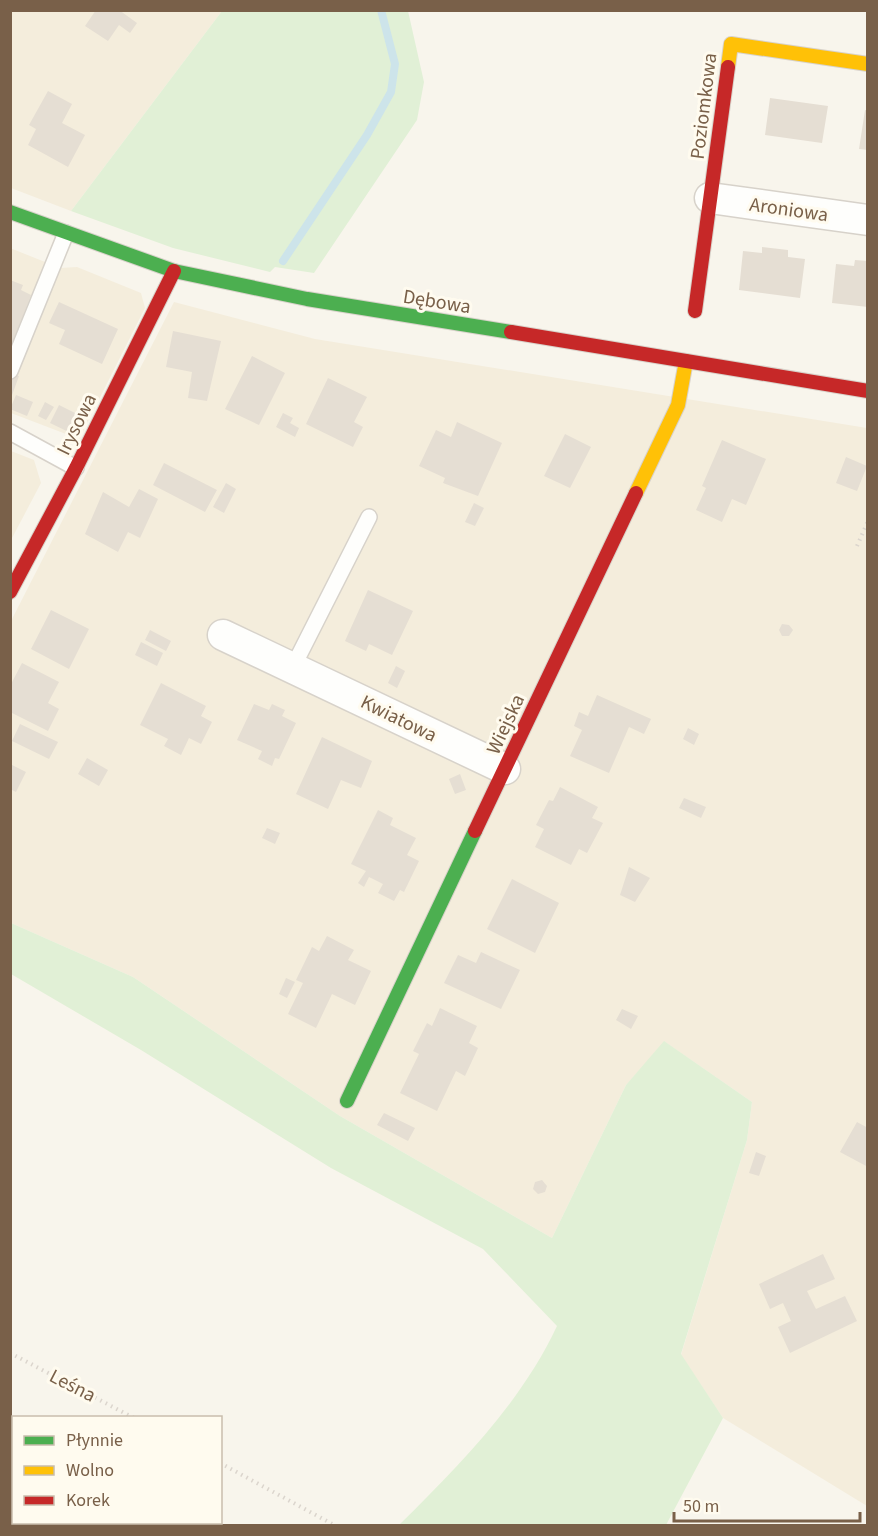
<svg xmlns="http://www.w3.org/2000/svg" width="878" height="1536" viewBox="0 0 878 1536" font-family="'Source Sans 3',sans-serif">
<rect width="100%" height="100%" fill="#f8f5ec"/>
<path fill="#f4eddc" d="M10 11H222L71 211 11 188Z
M10 248 60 268 77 267 141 293 145 308 79 439 11 413Z
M174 302 315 339 867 428V1506L723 1418 681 1355 747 1140 752 1102 665 1042 626 1085 552 1238 340 1116 133 977 11 923V621Z
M11 451 34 460 41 483 11 540Z"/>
<path fill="#e1f0d6" d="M222 11H408L424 82 417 120 314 273 275 267 270 272 173 248 71 211Z
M11 923 133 977 340 1116 552 1238 626 1085 664 1041 752 1102 747 1140 681 1354 723 1418 666 1525H399C459 1466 521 1403 557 1326L483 1249 331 1168 141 1050 11 974Z"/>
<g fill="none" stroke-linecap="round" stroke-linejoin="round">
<path stroke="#cde4ea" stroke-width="8" d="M283 261 367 135 391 92 395 64 381 10"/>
</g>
<path fill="#e5ded3" d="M96 10H119L137 23 130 33 119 25 108 41 85 26Z
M48 91 72 104 62 123 85 135 68 167 28 145 36 129 29 125Z
M770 98 828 106 822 143 765 135Z
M865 110 868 111V150L859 149Z
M762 247 788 250V257L805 259 800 298 739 290 743 251 762 253Z
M855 260 868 261V307L832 303 836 264 854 266Z
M10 280 23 285 21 290 31 295 11 346Z
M59 302 118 329 102 364 59 344 65 330 49 323Z
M173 331 221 341 207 401 188 398 192 372 166 367Z
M252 356 285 373 259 425 225 409Z
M10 373 19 376 11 398H10Z
M328 378 367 397 354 422 363 427 353 447 306 424Z
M16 395 33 402 27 416 10 409Z
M45 402 54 407 46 420 38 416Z
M59 405 87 419 79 437 50 423Z
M283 413 293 418 290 423 299 428 295 437 276 427Z
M457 422 502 443 478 496 443 483 445 478 419 466 436 430 451 437Z
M565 434 591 447 570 488 544 476Z
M722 440 766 459 746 505 732 499 722 522 696 510 706 488 702 486Z
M846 457 867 466 857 491 836 483Z
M164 463 217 490 205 512 153 485Z
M226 483 236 489 224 513 213 507Z
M139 489 158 499 140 538 128 532 118 552 85 534 103 492 129 507Z
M474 503 484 508 475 526 465 522Z
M368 590 413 611 392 655 369 644 366 651 345 641Z
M51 610 89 629 69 669 31 649Z
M782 624 789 625 793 630 789 636H782L779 630Z
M150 630 171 641 166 651 145 640Z
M141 642 163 653 157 666 135 655Z
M22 663 59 682 48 703 59 709 48 731 10 712V686Z
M396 666 405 671 397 688 388 683Z
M161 683 206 706 201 716 212 722 201 744 189 738 181 755 164 746 168 739 140 725Z
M597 695 651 719 644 734 629 727 609 773 570 756 582 730 574 726 579 712 588 716Z
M254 704 269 710 272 704 285 710 282 716 296 723 279 759 275 758 272 766 258 759 262 751 237 740Z
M20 724 58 742 49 759 12 741Z
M688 728 699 734 694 745 683 739Z
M322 737 372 761 361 788 341 780 328 809 296 794Z
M87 758 108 770 99 786 78 774Z
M10 764 26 772 16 792 10 789Z
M460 774 466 790 455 794 449 779Z
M560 787 598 807 592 818 603 823 587 853 579 849 571 865 535 847 544 829 536 825 549 800 553 801Z
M684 798 706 807 701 818 679 808Z
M378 810 393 818 390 825 416 838 407 855 419 861 404 892 400 890 394 901 378 893 383 884 369 877 364 887 358 883 366 871 351 864Z
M267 828 280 833 275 844 262 838Z
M629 867 650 878 635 902 620 895Z
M512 879 559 903 535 953 487 929Z
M327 936 354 950 348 960 371 971 355 1005 332 994 316 1028 288 1014 303 983 296 980 312 947 319 951Z
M481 952 520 970 501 1009 444 983 458 955 476 963Z
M286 978 295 982 287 998 279 994Z
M440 1008 477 1026 469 1043 478 1048 465 1076 456 1071 437 1111 400 1093 419 1054 413 1051 427 1023 432 1026Z
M622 1009 638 1016 631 1029 616 1020Z
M384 1113 415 1128 408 1141 377 1125Z
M857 1122 868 1128V1167L840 1152Z
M756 1152 766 1156 759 1176 749 1173Z
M542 1180 547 1186 545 1192 538 1194 533 1189 535 1182Z
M823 1254 835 1279 807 1291 816 1309 845 1296 857 1321 790 1353 778 1327 791 1321 783 1303 770 1309 759 1284Z"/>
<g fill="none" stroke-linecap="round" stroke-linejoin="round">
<defs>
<path id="lane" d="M10 371 66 233
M10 432 76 468
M293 667 369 517"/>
<path id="street" d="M710 198 868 220
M223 635 505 769"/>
<path id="fast" d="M10 212 174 271 307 299 511 332
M347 1101 475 831"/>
<path id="slow" d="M728 67 731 44 868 64
M636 493 678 405 686 361"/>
<path id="jam" d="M695 311 728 67
M511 332 868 391
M10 592 76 468 174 271
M475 831 636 493"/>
</defs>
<use href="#lane" stroke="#d7d2ca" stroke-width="18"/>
<use href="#street" stroke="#d7d2ca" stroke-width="33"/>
<use href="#fast" stroke="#d8d2ca" stroke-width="16"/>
<use href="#slow" stroke="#d8d2ca" stroke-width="16"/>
<use href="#jam" stroke="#d8d2ca" stroke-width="16"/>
<path stroke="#dbd5cd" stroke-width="4" stroke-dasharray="1.5 4.5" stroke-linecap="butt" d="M857 546 868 521
M10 1353 134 1418
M220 1463 336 1526"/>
<use href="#lane" stroke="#fefefc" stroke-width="15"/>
<use href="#street" stroke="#fefefc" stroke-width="30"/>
<use href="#fast" stroke="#4caf50" stroke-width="14"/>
<use href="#slow" stroke="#ffc107" stroke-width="14"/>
<use href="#jam" stroke="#c62828" stroke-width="14"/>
</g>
<g text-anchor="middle" stroke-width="6" stroke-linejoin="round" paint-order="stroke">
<g font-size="20" fill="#796049" stroke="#fffbef">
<text transform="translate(703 106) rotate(-83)" y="7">Poziomkowa</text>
<text transform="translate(789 209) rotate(8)" y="7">Aroniowa</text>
<text transform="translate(437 301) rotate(9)" y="7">Dębowa</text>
<text transform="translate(76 424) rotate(-64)" y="7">Irysowa</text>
<text transform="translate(399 718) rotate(26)" y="7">Kwiatowa</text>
<text transform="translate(505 724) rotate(-65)" y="7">Wiejska</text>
<text transform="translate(73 1385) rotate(27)" y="7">Leśna</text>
</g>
</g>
<rect width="878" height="1536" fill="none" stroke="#796049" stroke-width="24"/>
<rect x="12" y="1416" width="210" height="108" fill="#fffbef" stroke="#c9bdad" stroke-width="1.5"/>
<rect x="24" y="1436" width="30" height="9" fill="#4caf50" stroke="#c9bdad" stroke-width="1.5"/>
<text x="66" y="1446" font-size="18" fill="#796049">Płynnie</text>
<rect x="24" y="1466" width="30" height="9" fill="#ffc107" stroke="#c9bdad" stroke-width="1.5"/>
<text x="66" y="1476" font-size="18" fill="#796049">Wolno</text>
<rect x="24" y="1496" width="30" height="9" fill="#c62828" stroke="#c9bdad" stroke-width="1.5"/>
<text x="66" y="1506" font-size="18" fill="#796049">Korek</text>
<path d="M674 1512v9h186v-9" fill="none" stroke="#796049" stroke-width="3"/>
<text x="683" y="1512" font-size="18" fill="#796049" stroke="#fffbef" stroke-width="4.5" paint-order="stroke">50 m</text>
</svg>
